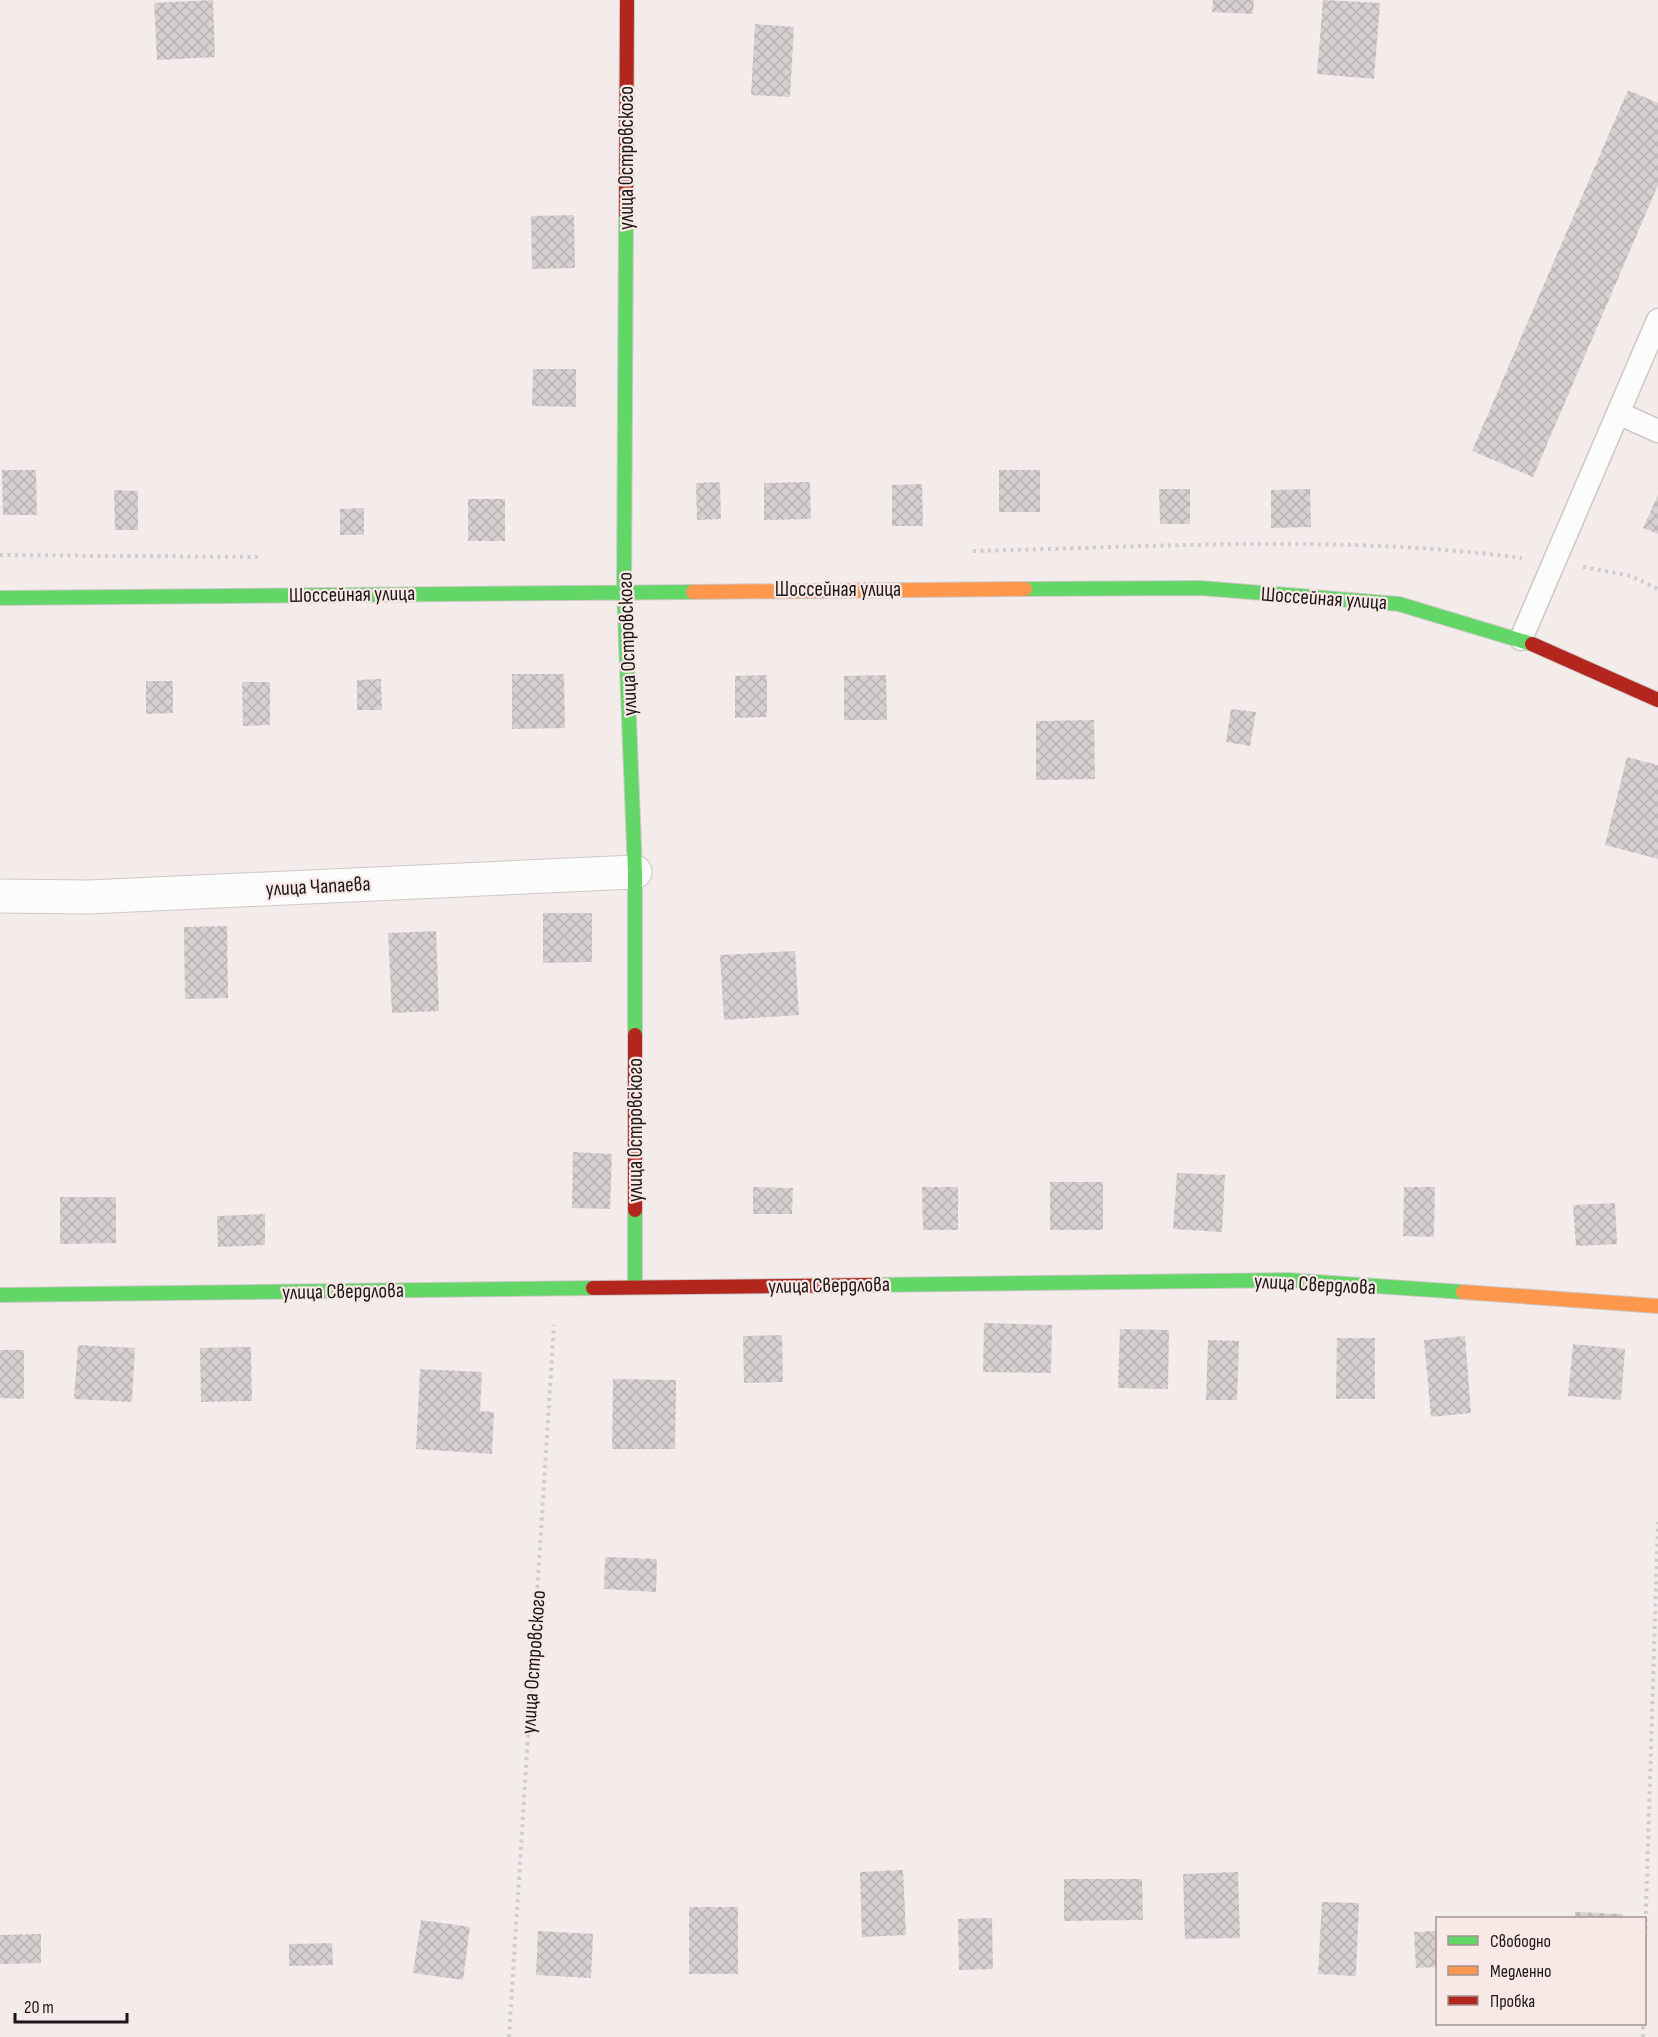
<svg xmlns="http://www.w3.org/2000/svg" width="1658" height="2037" viewBox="0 0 1658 2037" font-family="'Sofia Sans Condensed',sans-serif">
<defs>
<pattern id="building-cross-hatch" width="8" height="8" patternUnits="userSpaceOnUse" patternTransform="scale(1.5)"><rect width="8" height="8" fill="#d7d0d0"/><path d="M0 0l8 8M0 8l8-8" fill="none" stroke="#b8b2b2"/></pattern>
</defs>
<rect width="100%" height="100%" fill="#f4ecea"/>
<path fill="url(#building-cross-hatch)" d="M213 0 215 57 157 60 154 3Z
M1213 0H1254L1253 14 1212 12Z
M1323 0 1380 3 1374 79 1317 74Z
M755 24 794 27 790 97 751 95Z
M1628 90 1658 103V185L1533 477 1472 451Z
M574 215 575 268 532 269 531 216Z
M533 369H576V407L532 406Z
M2 470H36L37 515H3Z
M999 470H1040V512H999Z
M720 482 721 519 697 520 696 483Z
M810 482 811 519 764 520V483Z
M922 484 923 526H892V485Z
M1159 489H1190V524H1160Z
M1310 489 1311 527 1271 528V490Z
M114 490 138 491V530H115Z
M1658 495V534L1643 528Z
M468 499H505V541H468Z
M364 508V535H340V509Z
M512 674H564L565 728 512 729Z
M767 675V717L735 718V676Z
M886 675 887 720H844V676Z
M381 679 382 710H357V680Z
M146 681H173V713L146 714Z
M242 682H270V725L243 726Z
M1231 709 1256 712 1250 746 1226 742Z
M1094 720 1095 779 1036 780V721Z
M1627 757 1658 765V859L1605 845Z
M543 913H592V962L543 963Z
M227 926 228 998 185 999 184 927Z
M436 931 439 1011 392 1013 388 933Z
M795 951 799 1015 724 1020 720 955Z
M573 1152 612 1154 610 1209 572 1208Z
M1177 1173 1225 1175 1222 1232 1173 1229Z
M1050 1182H1103V1230H1050Z
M753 1187 793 1188 792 1214H753Z
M922 1187H958V1230H923Z
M1404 1187H1435L1434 1237 1403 1236Z
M60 1197H116V1243L60 1244Z
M1615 1203 1617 1244 1576 1246 1573 1205Z
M265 1214V1245L218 1247 217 1216Z
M984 1323 1052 1325 1051 1373 983 1372Z
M1120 1329 1169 1330 1168 1389 1118 1388Z
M782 1335 783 1382 744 1383 743 1336Z
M1465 1336 1471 1413 1431 1417 1424 1340Z
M1337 1338H1375V1399H1336Z
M1208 1340 1239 1341 1237 1400H1206Z
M1573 1344 1625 1349 1621 1400 1568 1396Z
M78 1345 135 1348 132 1402 74 1399Z
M251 1347 252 1401 201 1402 200 1348Z
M0 1350H24V1399L0 1398Z
M420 1369 482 1372 480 1411 494 1412 492 1454 416 1449Z
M613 1379 676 1380 675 1449H612Z
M605 1557 657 1559 656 1592 604 1589Z
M903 1870 906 1935 862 1937 860 1872Z
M1238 1872 1240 1938 1185 1939 1183 1874Z
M1064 1879H1142L1143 1920 1064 1921Z
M1322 1902 1359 1903 1356 1976 1318 1974Z
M689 1907H738V1974H689Z
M1575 1912 1623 1914V1918H1575Z
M992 1918 993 1969 959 1970 958 1919Z
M421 1920 470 1927 463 1980 413 1973Z
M538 1931 593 1934 591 1978 536 1975Z
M1437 1931 1438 1967 1416 1968 1414 1932Z
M41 1934V1963L0 1964V1935Z
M332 1943 333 1965 289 1966V1944Z"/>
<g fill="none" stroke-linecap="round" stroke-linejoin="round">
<defs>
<path id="lane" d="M1618 413 1658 431
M1521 639 1658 320"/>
<path id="street" d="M0 896 89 897 635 872"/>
<path id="fast" d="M626 213 624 591 635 872V1035
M1025 589 1200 588 1399 604 1532 644
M0 598 693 592
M635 1210V1287
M870 1285 1288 1280 1463 1292
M0 1295 593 1288"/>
<path id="slow" d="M693 592 1025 589
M1463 1292 1658 1306"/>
<path id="jam" d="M626 213 627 0
M1532 644 1658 700
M635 1035V1210
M593 1288 870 1285"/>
</defs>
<use href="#lane" stroke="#cec8c6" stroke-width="25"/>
<use href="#street" stroke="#cec8c6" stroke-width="35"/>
<use href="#fast" stroke="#cec8c6" stroke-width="16"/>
<use href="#slow" stroke="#cec8c6" stroke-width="16"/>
<use href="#jam" stroke="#cec8c6" stroke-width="16"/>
<path stroke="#cfcccc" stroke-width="4" stroke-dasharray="3 4.5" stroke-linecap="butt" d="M973 551C1155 547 1341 534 1522 558
M0 555 260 557
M1583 567 1631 576 1658 589
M1644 1974 1658 1522
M509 2037 554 1325
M1643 2037V2024"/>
<use href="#lane" stroke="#fdfcfc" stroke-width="22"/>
<use href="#street" stroke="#fdfcfc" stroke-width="33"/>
<use href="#fast" stroke="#63d668" stroke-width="14"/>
<use href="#slow" stroke="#ff974d" stroke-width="14"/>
<use href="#jam" stroke="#b3261e" stroke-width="14"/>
</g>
<g text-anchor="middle" stroke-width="4.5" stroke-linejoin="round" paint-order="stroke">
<g font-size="21" fill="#1d1717" stroke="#f8e8e6">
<text transform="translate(626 158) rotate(-90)" y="7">улица Островского</text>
<text x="838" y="596">Шоссейная улица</text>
<text transform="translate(352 594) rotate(-1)" y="7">Шоссейная улица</text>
<text transform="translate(1324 598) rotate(4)" y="7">Шоссейная улица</text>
<text transform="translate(627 644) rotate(-92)" y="7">улица Островского</text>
<text transform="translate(318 886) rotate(-3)" y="7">улица Чапаева</text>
<text transform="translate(635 1130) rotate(-90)" y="7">улица Островского</text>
<text transform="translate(1315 1284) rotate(3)" y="7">улица Свердлова</text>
<text transform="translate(829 1285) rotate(-1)" y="7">улица Свердлова</text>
<text transform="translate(343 1291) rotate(-1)" y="7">улица Свердлова</text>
<text transform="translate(533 1662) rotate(-86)" y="7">улица Островского</text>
</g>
</g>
<rect x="1436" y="1917" width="210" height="108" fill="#f8e8e6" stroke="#a09493" stroke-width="1.5"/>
<rect x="1448" y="1936" width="30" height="9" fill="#63d668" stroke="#a09493" stroke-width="1.5"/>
<text x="1490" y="1947" font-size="18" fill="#1d1717">Свободно</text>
<rect x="1448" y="1966" width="30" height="9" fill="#ff974d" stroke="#a09493" stroke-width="1.5"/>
<text x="1490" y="1977" font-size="18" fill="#1d1717">Медленно</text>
<rect x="1448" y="1996" width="30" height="9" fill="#b3261e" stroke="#a09493" stroke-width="1.5"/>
<text x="1490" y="2007" font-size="18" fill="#1d1717">Пробка</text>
<path d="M15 2013v9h112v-9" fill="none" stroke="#1d1717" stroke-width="3"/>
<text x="24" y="2013" font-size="18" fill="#1d1717" stroke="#f8e8e6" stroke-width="4.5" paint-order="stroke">20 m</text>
</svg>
